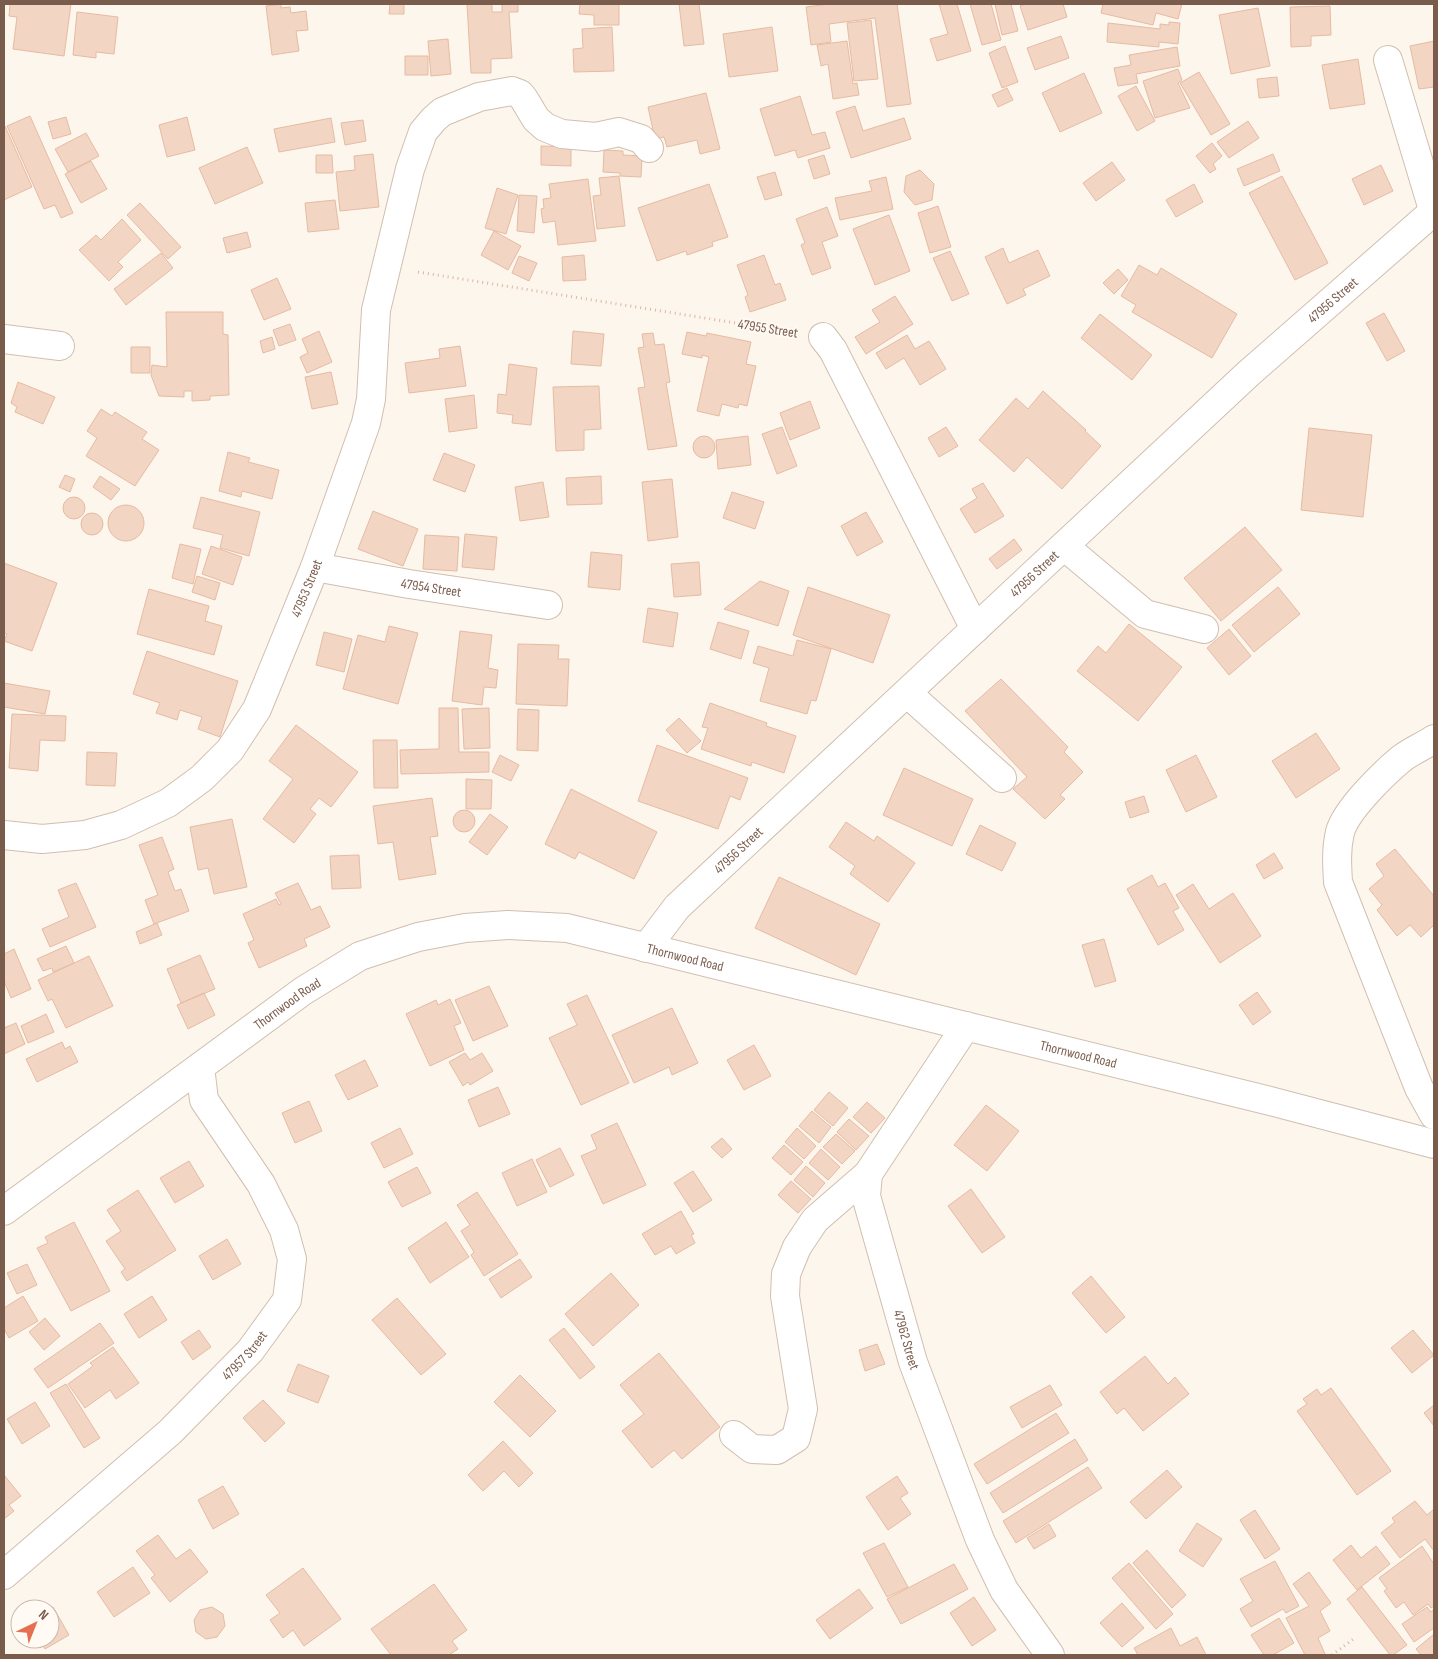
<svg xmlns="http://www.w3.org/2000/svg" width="1438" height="1659" viewBox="0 0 1438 1659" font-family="'Sofia Sans Condensed',sans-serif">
<rect width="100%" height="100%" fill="#fdf6ec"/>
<path fill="#f3d5c3" stroke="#e6bba3" d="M10 4H71L64 56 13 49 17 17 9 16Z
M281 4V8L290 7 291 13 306 11 308 30 296 31 299 51 272 55 266 6Z
M390 4H404V14H389Z
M467 4H492V12H502V4H518V12H509L512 58 491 59V73H471Z
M580 4H619V25H594V15L579 14Z
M679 4H699L704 44 684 46Z
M829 4H897L911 104 887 107 875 18 829 24 831 42 811 45 806 7Z
M939 4H957L971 51 937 61 930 39 948 34Z
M970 4H991L1001 40 982 45Z
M995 4H1011L1018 31 1002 35Z
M1026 4H1063L1067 17 1028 30 1020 6Z
M1103 4H1182L1178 19 1156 13 1153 25 1101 13Z
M1330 6 1331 35 1311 36V46L1291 47 1290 7Z
M1258 8 1270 66 1231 74 1219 15Z
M77 12 118 17 114 54 96 52V58L73 55Z
M871 20 878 79 854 81 847 23Z
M1169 22 1180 23 1178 44 1159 42V47L1107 42 1108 23 1160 29V24L1169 25Z
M612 27 614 71 574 72 573 49 583 48 582 29Z
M772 27 778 71 729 77 723 34Z
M1061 36 1069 58 1035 70 1027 48Z
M448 39 451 74 431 76 428 41Z
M847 41 853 84 857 83 859 95 833 99 828 64 821 66 817 45Z
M1434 41V87L1419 89 1410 46Z
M1005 46 1018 82 1002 88 989 53Z
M1177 47 1180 66 1136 74 1138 83 1118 86 1114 68 1131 65 1129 55Z
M405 56H428V75H405Z
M1358 59 1365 104 1330 109 1322 65Z
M1178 69 1182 80 1178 83 1190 108 1155 118 1143 81Z
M1199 72 1230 124 1211 135 1180 83Z
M1084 73 1102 113 1060 132 1042 93Z
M1277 77 1279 96 1259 98 1257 79Z
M1136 86 1155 121 1137 131 1118 96Z
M1007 88 1013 100 998 107 992 95Z
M706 93 720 149 700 154 697 140 667 147 664 137 655 139 648 107Z
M800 96 812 135 825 132 830 148 798 158 795 150 775 156 760 109Z
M855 106 863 131 904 118 911 139 851 158 836 112Z
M30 116 73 213 61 218 55 205 44 209 7 126Z
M66 117 71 134 53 139 48 122Z
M187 117 195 150 167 157 159 125Z
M331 118 335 142 279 152 274 129Z
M363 120 366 141 345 145 341 123Z
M1248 121 1259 138 1229 158 1217 142Z
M5 126 32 187 4 200V127Z
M86 133 99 156 68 172 55 149Z
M1212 143 1222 156 1213 164 1216 169 1210 173 1196 156Z
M541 146 571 147V166L541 165Z
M247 147 263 183 215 204 199 168Z
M604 150 623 151V155L642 156 641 177 620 176V173L603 172Z
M373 154 379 207 340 211 336 172 355 170 354 156Z
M1273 154 1280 171 1244 186 1237 169Z
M316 155H332L333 173H316Z
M824 155 830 174 814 179 808 160Z
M91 161 107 189 81 203 65 174Z
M1112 162 1125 180 1096 201 1083 183Z
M1381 165 1393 191 1364 205 1352 179Z
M920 170 934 184 932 200 915 205 904 192 906 176Z
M775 172 782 195 765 200 757 177Z
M619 176 625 226 597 229 593 196 601 195 599 178Z
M1282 176 1328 263 1295 280 1249 193Z
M886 177 893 209 840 220 835 198 872 191 869 181Z
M588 179 596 241 558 245 555 221 543 223 541 209 544 208 543 199 551 198 549 184Z
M709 184 728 237 712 242 713 246 687 255 686 251 657 261 638 208Z
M1194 184 1203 202 1176 217 1166 200Z
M497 188 518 195 506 234 485 228Z
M519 195 537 196 534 233 517 231Z
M335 200 339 229 308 232 305 203Z
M140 203 181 247 168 259 127 215Z
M938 206 951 247 930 253 918 213Z
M827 207 838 236 822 242 831 268 812 275 801 245 805 243 796 219Z
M889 215 910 271 875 285 853 229Z
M122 219 141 240 118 262 123 267 109 281 79 250 96 235 101 240Z
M494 231 521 246 508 270 481 255Z
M247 232 251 247 227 253 223 238Z
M1003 248 1009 263 1038 250 1050 276 1023 289 1026 295 1007 304 985 257Z
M950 251 969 294 952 301 933 258Z
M161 253 173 268 126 305 114 289Z
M584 255 586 280 563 281 562 257Z
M764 255 775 285 780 283 786 300 750 312 745 297 748 295 737 265Z
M519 256 537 263 529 281 512 273Z
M1139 265 1157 275 1161 268 1237 314 1212 358 1132 312 1136 305 1121 296Z
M1118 269 1128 280 1114 294 1103 283Z
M277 278 291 309 264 320 251 290Z
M895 296 913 324 866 354 855 337 880 322 872 310Z
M166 312H223V334L228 335 229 395 210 396V400L192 401V391H184V397L159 396 151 375 152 365 167 367Z
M1384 313 1405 351 1387 361 1366 323Z
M1100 314 1152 355 1132 380 1081 338Z
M290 324 296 340 279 346 273 330Z
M319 331 332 362 307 373 300 357 308 353 302 339Z
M573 331 604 334 601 366 571 364Z
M687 332 706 336 707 333 751 342 746 364 756 366 747 406 739 404 738 408 722 404 719 416 697 411 709 357 702 355V358L682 354Z
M653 333 655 345 664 344 670 382 666 383 677 446 648 450 638 388 645 387 638 348 644 347 642 334Z
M907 335 915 349 929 341 946 369 920 385 904 358 886 369 876 353Z
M272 337 275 349 263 353 260 341Z
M460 346 466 386 409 393 405 363 440 358 439 349Z
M131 347H150V373H131Z
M509 364 537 368 531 425 512 423 513 415 497 413 498 394 506 395Z
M331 372 338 404 312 409 305 377Z
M18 382 55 397 43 424 15 412 17 407 11 403Z
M599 386 601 429 584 430V450L556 451 553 387Z
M1043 391 1086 430 1085 431 1101 446 1062 489 1027 457 1014 472 979 440 1016 398 1028 409Z
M474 395 477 428 449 432 445 399Z
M810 401 820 428 790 440 780 413Z
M101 409 112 416 115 412 147 432 142 439 159 450 135 486 86 456 97 438 87 431Z
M782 427 797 466 777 474 762 434Z
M946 427 958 446 939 457 928 438Z
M1309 428 1372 435 1363 517 1301 510Z
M693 447a11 11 0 1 1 22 0a11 11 0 1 1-22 0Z
M748 436 751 465 718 469 716 440Z
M228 452 250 458 248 462 279 470 272 499 242 491 241 497 219 491Z
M444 453 475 465 465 492 433 480Z
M65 475 75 479 70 492 59 487Z
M100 476 120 489 111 500 93 487Z
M601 476 602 504 567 505 566 478Z
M672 479 678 537 648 541 642 482Z
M543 482 549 517 520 521 515 487Z
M983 483 1004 516 975 533 960 509 977 498 972 489Z
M732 492 764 502 755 529 723 518Z
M201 497 260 512 249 556 220 548 223 535 193 528Z
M63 508a11 11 0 1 1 22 0a11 11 0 1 1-22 0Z
M108 523a18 18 0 1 1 36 0a18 18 0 1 1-36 0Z
M373 511 418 529 403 566 358 549Z
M866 512 883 542 857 556 841 526Z
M81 524a11 11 0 1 1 22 0a11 11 0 1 1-22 0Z
M1245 527 1282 570 1221 621 1184 578Z
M465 534 497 537 494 570 462 567Z
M425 535 459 537 457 571 423 569Z
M1014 539 1022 550 997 569 989 559Z
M180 544 201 549 193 584 172 578Z
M211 546 242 557 233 585 202 574Z
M591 552 622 555 620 590 588 587Z
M699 562 701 595 674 597 671 564Z
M4 563 57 583 32 651 4 641 7 634 4 633Z
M197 576 220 583 215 600 192 592Z
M760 581 789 591 778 626 724 609Z
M808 587 890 615 873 663 793 635Z
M1278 587 1300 614 1254 652 1232 625Z
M149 589 209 606 205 621 222 626 214 655 137 634Z
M648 608 678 613 673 647 643 642Z
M718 622 749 631 741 659 710 649Z
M1129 624 1182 667 1138 721 1077 671 1098 646 1106 653Z
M389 626 418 633 398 704 343 689 358 635 385 642Z
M1229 629 1251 656 1229 675 1207 648Z
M460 631 492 635 488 668 498 670 496 688 484 687 482 705 452 701Z
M324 632 352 639 344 672 316 665Z
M797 640 831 649 816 701 811 700 807 714 760 701 769 668 753 663 758 646 793 656Z
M518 644 559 645 558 659H569L567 706 516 704Z
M147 651 238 681 220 737 198 729 202 717 180 710 177 720 156 713 160 703 133 694Z
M1001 679 1068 747 1064 752 1083 772 1060 795 1065 799 1045 819 1013 789 1027 777 965 711Z
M4 683 50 691 45 714 4 707Z
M710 703 767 723 766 726 796 736 784 773 752 762 751 766 701 749 708 728 702 727Z
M439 708H458L459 752H489V772L401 774 400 750 439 749Z
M489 708 490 748 464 749 462 709Z
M518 709 539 710 538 751 517 750Z
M12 714 66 716 65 741 40 740 38 771 9 768Z
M679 718 701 741 687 753 666 730Z
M296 725 358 772 331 807 319 798 310 809 316 814 294 843 263 819 293 779 269 761Z
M1316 733 1340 769 1296 798 1272 761Z
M373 740H397L398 788H374Z
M657 745 748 778 740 800 730 796 718 829 638 801Z
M87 752 117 753 115 786 86 785Z
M500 755 519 765 511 781 492 772Z
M1196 755 1217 797 1186 812 1166 770Z
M904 768 973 799 952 846 883 815Z
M466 779 492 780 491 809H466Z
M571 789 657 832 634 879 579 852 575 859 545 844Z
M1144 796 1149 812 1130 818 1125 802Z
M432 798 438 836 430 837 436 874 399 880 393 842 378 844 373 806Z
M453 821a11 11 0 1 1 22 0a11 11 0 1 1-22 0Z
M490 814 508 827 487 855 469 842Z
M232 819 247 887 214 894 208 868 198 870 190 827Z
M846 822 874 841 877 836 915 863 888 902 850 874 855 866 829 847Z
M980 825 1016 843 1002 871 966 854Z
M162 837 174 869 168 872 175 891 181 889 189 911 154 924 145 900 158 895 139 845Z
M1395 849 1434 896V925L1421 937 1410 925 1397 936 1377 910 1382 905 1369 889 1384 876 1376 864Z
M1274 853 1283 868 1264 879 1256 865Z
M359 855 361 888 332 889 330 856Z
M1152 875 1158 887 1165 883 1179 908 1173 911 1184 930 1158 945 1127 889Z
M779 877 880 924 856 975 755 928Z
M76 883 96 927 50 947 42 929 69 917 58 890Z
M298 883 311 910 320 906 330 927 304 939 307 946 259 968 248 943 254 940 243 914 276 899 279 905 281 904 275 893Z
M1193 884 1209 909 1233 893 1261 936 1220 963 1176 895Z
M157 923 162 935 140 944 136 932Z
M1104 939 1116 981 1095 987 1082 945Z
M66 946 74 963 53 972 52 968 43 971 37 959Z
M14 949 31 989 11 998 4 981V954Z
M200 955 215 989 181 1003 167 969Z
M89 956 113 1006 66 1028 52 999 48 1001 38 980Z
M489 986 508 1026 473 1041 455 1000Z
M1257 992 1271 1012 1253 1025 1239 1005Z
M204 993 215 1015 188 1029 177 1005Z
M587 995 629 1083 581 1105 549 1038 577 1025 567 1004Z
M450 999 461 1023 454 1026 464 1050 430 1066 406 1014 436 1000 438 1005Z
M672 1008 698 1063 672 1075 669 1067 634 1083 612 1035Z
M46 1014 54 1032 28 1043 21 1026Z
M16 1023 25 1044 4 1054V1028Z
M62 1042 65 1049 70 1046 78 1062 37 1082 26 1059Z
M754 1045 771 1076 744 1090 727 1060Z
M465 1053 470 1060 482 1053 493 1071 470 1085 468 1082 463 1086 449 1062Z
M365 1060 378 1086 348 1100 335 1075Z
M498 1087 510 1114 479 1127 468 1100Z
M829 1092 848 1108 833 1126 814 1110Z
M309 1101 322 1131 295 1143 282 1113Z
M867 1102 885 1118 871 1133 853 1117Z
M986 1105 1019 1131 987 1171 954 1145Z
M812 1111 831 1127 819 1143 799 1126Z
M849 1119 869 1136 856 1150 837 1132Z
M617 1123 646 1185 603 1204 581 1156 597 1149 591 1135Z
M400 1128 413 1154 384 1168 371 1143Z
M797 1128 816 1146 804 1159 785 1142Z
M836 1134 855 1151 842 1164 823 1147Z
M722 1138 732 1149 722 1158 711 1147Z
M784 1145 803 1162 791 1175 772 1158Z
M560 1148 574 1175 550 1187 536 1160Z
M821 1149 840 1167 828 1180 809 1163Z
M532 1159 547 1192 517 1206 502 1173Z
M189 1161 204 1186 175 1203 160 1178Z
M806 1166 825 1183 813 1197 794 1180Z
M417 1167 431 1193 402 1207 388 1182Z
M693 1171 712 1200 693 1212 674 1183Z
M791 1181 811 1199 798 1213 778 1195Z
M971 1189 1005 1237 982 1253 948 1206Z
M138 1190 176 1250 127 1281 121 1272 125 1269 106 1241 121 1231 107 1210Z
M477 1192 518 1254 484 1276 471 1255 474 1252 461 1231 470 1225 457 1205Z
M681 1211 694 1234 691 1235 695 1243 676 1254 671 1246 655 1255 642 1234Z
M74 1222 110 1291 71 1311 37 1248 48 1243 45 1237Z
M446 1222 469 1257 430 1283 408 1248Z
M227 1239 241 1264 213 1280 199 1256Z
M520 1259 532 1277 501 1298 489 1279Z
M27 1264 37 1285 17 1294 7 1273Z
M611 1273 639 1305 593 1346 565 1314Z
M1091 1276 1125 1317 1106 1333 1072 1293Z
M23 1296 38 1321 9 1338 4 1329V1308Z
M152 1296 167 1320 139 1338 124 1314Z
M397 1298 446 1354 421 1375 372 1320Z
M45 1318 60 1336 44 1350 29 1332Z
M100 1323 114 1343 48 1388 34 1369Z
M564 1328 595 1367 580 1379 549 1340Z
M199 1330 211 1347 193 1360 181 1342Z
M1413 1330 1434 1355 1412 1373 1391 1348Z
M877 1344 885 1364 865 1371 859 1350Z
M113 1347 139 1383 116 1399 110 1390 85 1408 68 1384 93 1366 90 1363Z
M659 1353 720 1427 682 1459 674 1450 652 1468 622 1431 644 1414 620 1385Z
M1145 1356 1168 1384 1175 1377 1189 1394 1143 1431 1124 1408 1117 1414 1100 1392Z
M298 1364 329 1376 318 1403 287 1391Z
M520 1375 556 1411 530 1437 494 1402Z
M66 1384 100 1438 84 1448 50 1393Z
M1050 1385 1062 1405 1022 1428 1010 1407Z
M1331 1388 1391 1471 1357 1495 1297 1411 1307 1404 1303 1399 1317 1389 1321 1395Z
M263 1400 285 1423 265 1442 243 1418Z
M35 1402 50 1426 22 1444 7 1419Z
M1434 1405V1426L1424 1413Z
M1056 1413 1069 1433 987 1484 974 1464Z
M1075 1439 1088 1460 1003 1513 990 1493Z
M503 1441 533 1473 519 1487 504 1471 483 1491 468 1475Z
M1088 1467 1102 1488 1016 1543 1003 1521Z
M1167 1470 1182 1487 1146 1519 1130 1502Z
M4 1475 21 1496 9 1505 14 1511 4 1519Z
M897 1476 908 1493 900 1498 911 1514 888 1530 866 1497Z
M223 1486 239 1514 213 1529 198 1500Z
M1415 1501 1427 1515 1434 1509V1551L1425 1539 1400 1558 1381 1533 1395 1522 1392 1518Z
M1255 1510 1280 1549 1265 1559 1240 1520Z
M1197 1523 1222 1539 1203 1567 1179 1551Z
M1049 1524 1056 1536 1034 1549 1027 1538Z
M158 1535 176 1559 190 1549 208 1572 170 1602 151 1578 155 1575 136 1551Z
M884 1543 908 1587 887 1597 863 1553Z
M1351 1545 1361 1558 1376 1546 1390 1564 1357 1590 1333 1560Z
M1422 1546 1434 1564V1606L1431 1608 1428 1604 1413 1615 1404 1602 1396 1608 1384 1591 1387 1589 1379 1578Z
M1147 1550 1186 1595 1172 1608 1133 1563Z
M1275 1561 1299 1606 1286 1613 1283 1609 1251 1627 1240 1609 1253 1601 1240 1579Z
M1129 1563 1173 1614 1156 1629 1112 1578Z
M954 1564 968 1589 901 1624 887 1599Z
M133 1567 150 1593 114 1617 97 1592Z
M303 1568 341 1619 304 1646 293 1630 283 1638 270 1620 280 1613 266 1595Z
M1309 1572 1331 1603 1320 1611 1330 1631 1318 1638 1325 1654 1322 1655H1305L1286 1618 1309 1606 1293 1584Z
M434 1584 467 1630 452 1641 458 1649 449 1655H391L371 1629Z
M1362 1587 1407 1645 1393 1655H1390L1347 1599Z
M859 1589 873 1608 830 1639 816 1620Z
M974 1597 996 1630 972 1646 950 1613Z
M1122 1603 1144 1628 1122 1647 1100 1623Z
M53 1607 69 1635 45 1649 39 1639H50V1609Z
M212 1607 223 1614 225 1626 217 1637 206 1639 196 1632 194 1620 200 1610Z
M1427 1607 1431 1612 1434 1609V1628L1414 1642 1402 1624Z
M1279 1618 1294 1643 1273 1655H1264L1251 1635Z
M1171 1628 1180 1646 1197 1637 1206 1655H1138L1134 1648Z
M1434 1634V1655H1421L1416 1649Z"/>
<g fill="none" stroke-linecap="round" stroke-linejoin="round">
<defs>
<g id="minor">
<path d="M1388 60 1434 213"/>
<path d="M823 337 833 350 975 629"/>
<path d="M4 339 60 346"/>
<path d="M1064 546 1145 614 1204 629"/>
<path id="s1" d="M315 567 409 584 548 605"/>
<path d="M907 693 1002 778"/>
<path d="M1434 739C1424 746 1411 751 1401 759 1383 774 1346 810 1340 832 1336 849 1337 865 1338 882L1419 1088 1434 1115"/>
<path id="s2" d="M4 835 42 839 85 835 121 825 168 803 202 778 230 750 257 709 315 567 366 423 371 399 376 310 410 169 423 132 434 119 442 112 479 97 512 91 520 94 524 99 536 119 545 127 562 134 596 137 619 132 641 139 649 148"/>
<path id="s3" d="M646 948 677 907 1249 373 1434 211"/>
<path id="s4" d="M966 1026 868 1174 866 1196 913 1362 980 1540 1004 1590 1050 1655"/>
<path id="s5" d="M4 1211 303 991 360 956 418 937 465 928 508 925 567 928 1274 1102 1434 1144"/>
<path d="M734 1435 752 1449 777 1450 796 1438 803 1409 785 1296 786 1274 797 1247 815 1220 868 1174"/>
<path id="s6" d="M4 1575 170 1432 250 1351 287 1300 292 1259 284 1230 261 1184 204 1100 200 1067"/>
</g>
</defs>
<use href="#minor" stroke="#d1beb0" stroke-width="30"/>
<path stroke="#d9b8a5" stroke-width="3" stroke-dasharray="1 4" stroke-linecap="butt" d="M418 272 792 332
M1332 1655 1356 1637"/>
<use href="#minor" stroke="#fff" stroke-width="28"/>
</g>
<g text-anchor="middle" stroke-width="4" stroke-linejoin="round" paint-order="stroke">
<g font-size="14" fill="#7a5c4d" stroke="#fffaf3">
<text dy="5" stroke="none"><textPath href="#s3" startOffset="945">47956 Street</textPath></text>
<text transform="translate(768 328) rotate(9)" y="5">47955 Street</text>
<text dy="5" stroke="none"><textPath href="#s3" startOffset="540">47956 Street</textPath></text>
<text dy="5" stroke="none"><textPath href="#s2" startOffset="432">47953 Street</textPath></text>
<text dy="5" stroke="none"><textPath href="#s1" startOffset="118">47954 Street</textPath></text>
<text dy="5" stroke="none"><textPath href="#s3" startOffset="135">47956 Street</textPath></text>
<text dy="5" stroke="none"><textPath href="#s5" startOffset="771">Thornwood Road</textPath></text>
<text dy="5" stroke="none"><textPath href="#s5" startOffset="351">Thornwood Road</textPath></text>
<text dy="5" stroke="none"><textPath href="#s5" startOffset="1176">Thornwood Road</textPath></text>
<text dy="5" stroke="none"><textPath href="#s4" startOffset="349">47962 Street</textPath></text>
<text dy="5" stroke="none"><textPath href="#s6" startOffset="326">47957 Street</textPath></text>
</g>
</g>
<rect width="1438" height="1659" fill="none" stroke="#7a5c4d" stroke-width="10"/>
<g transform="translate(35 1624) rotate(43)"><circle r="24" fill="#fffaf3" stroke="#cabbb1"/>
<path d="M0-4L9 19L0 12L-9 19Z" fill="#e76f51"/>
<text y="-8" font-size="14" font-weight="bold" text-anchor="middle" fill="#7a5c4d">N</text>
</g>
</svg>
